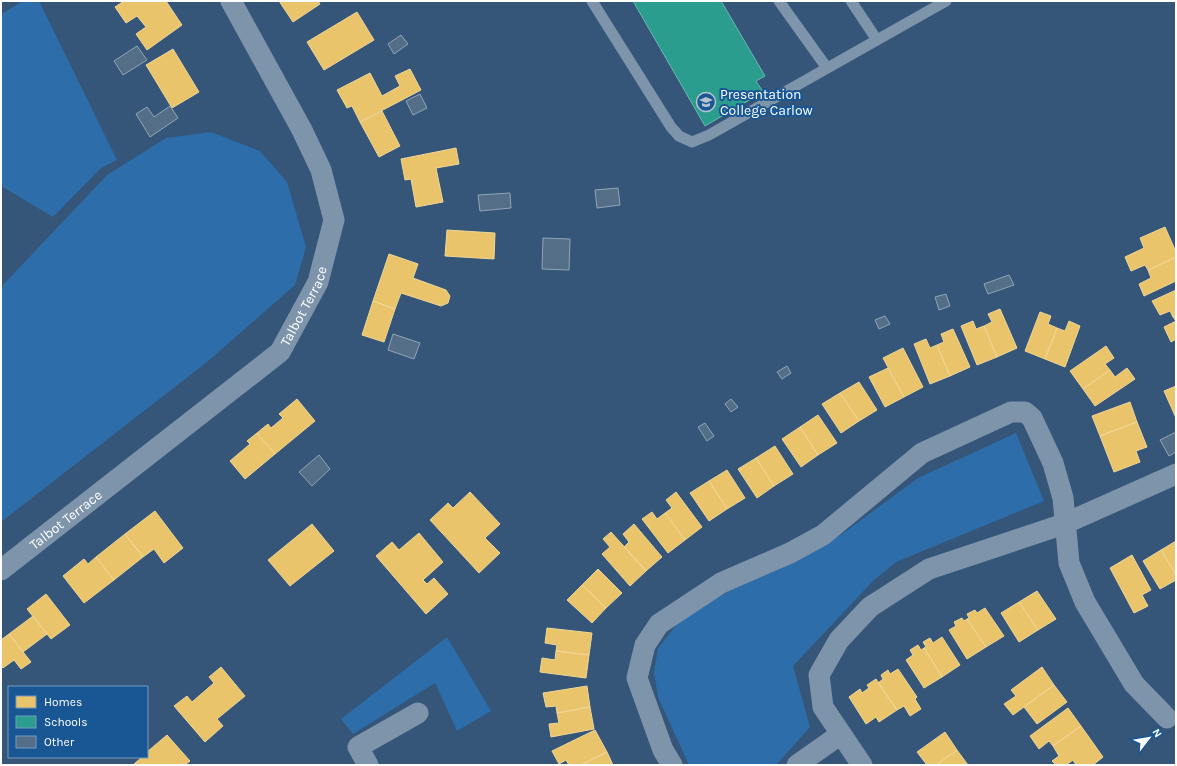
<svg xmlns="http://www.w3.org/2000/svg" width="1177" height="766" viewBox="0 0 1177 766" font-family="Karla,sans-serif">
<rect width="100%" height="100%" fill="#355678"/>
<path fill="#2d6daa" d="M23 1H39L117 160 101 168 53 217 1 186V14Z
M211 132 260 151 287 182 306 247 295 285 207 362 1 522V287L107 175 166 138Z
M1016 433 1044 501 896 562 873 581 793 666 810 727 776 765H689L658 697 654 672 658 648 679 622 718 597 842 534 918 478Z
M447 637 491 711 457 731 435 683 353 734 341 719Z"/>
<path fill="#e9c46a" stroke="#f0d697" d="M124 1H166L182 25 147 50 136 34 146 27 137 16 126 23 115 7Z
M279 1H318L320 4 293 22Z
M357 12 374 40 324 70 307 42Z
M173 49 199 92 172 108 146 65Z
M410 69 421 90 360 122 352 106 347 108 337 90 370 73 382 96 400 86 395 76Z
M382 111 400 146 379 157 360 122Z
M456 148 459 164 436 168 443 202 416 207 411 179 405 180 401 159Z
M1165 227 1176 252V257L1148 270 1145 265 1131 271 1125 257 1144 248 1140 238Z
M447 230 495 233 494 259 445 256Z
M389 254 418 264 413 278 446 290 450 296 448 303 441 306 401 293 395 309 373 301Z
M1176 257V281L1144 296 1139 284 1151 278 1148 270Z
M1176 290V316L1173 317 1170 311 1160 315 1152 301Z
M373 301 395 309 384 342 362 335Z
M1000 309 1017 348 997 357 984 326 992 322 988 314Z
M1040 312 1051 316 1048 324 1057 328 1045 359 1025 351Z
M1176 316V339L1171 342 1164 327 1176 321 1173 317Z
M973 321 976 329 984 326 997 357 977 365 961 326Z
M1069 321 1080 326 1065 367 1045 359 1057 328 1065 331Z
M953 329 970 367 950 376 937 345 944 342 941 334Z
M926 339 930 348 937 345 950 376 930 384 914 344Z
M1106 346 1114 358 1105 364 1110 370 1083 389 1070 371Z
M903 348 923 387 904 397 883 358Z
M888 368 904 397 885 407 869 377Z
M1127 368 1135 379 1095 406 1083 389 1110 370 1115 377Z
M859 382 877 410 859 421 840 393Z
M1176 386V418L1164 391Z
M840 393 859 421 841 433 822 404Z
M297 399 315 421 275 454 257 433 268 424 271 428 283 418 279 414Z
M1130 402 1137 422 1100 436 1092 416Z
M818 415 837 443 818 455 800 427Z
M1137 422 1147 447 1136 451 1140 462 1114 472 1100 436Z
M800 427 818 455 801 467 782 439Z
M257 433 275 454 245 479 230 461 250 444 247 441Z
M775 446 793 474 774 486 756 458Z
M756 458 774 486 757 498 738 469Z
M727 470 745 498 727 509 709 481Z
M709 481 727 509 709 521 690 493Z
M470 492 500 524 485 538 500 553 479 573 430 520 448 503 453 508Z
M676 492 702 527 685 540 665 513 672 508 666 500Z
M155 511 183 548 164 563 154 549 143 557 125 534Z
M652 512 657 519 665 513 685 540 668 553 642 519Z
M312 524 334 551 290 586 268 560Z
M634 524 662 557 646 571 624 547 629 542 623 534Z
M611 532 646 571 630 586 602 554 610 547 603 539Z
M419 533 443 562 423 580 427 584 434 578 448 594 426 614 376 556 392 542 399 550Z
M125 534 143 557 114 580 96 557Z
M1176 541V575L1161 550Z
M1161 550 1176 575V580L1160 589 1143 561Z
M1132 555 1151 590 1142 595 1148 606 1134 613 1110 568Z
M96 557 114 580 84 603 63 576 84 559 88 564Z
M598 569 622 593 606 608 582 585Z
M582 585 606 608 592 623 567 600Z
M1037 591 1056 619 1038 630 1019 602Z
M46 594 70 625 51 639 27 609Z
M1019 602 1038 630 1019 642 1001 613Z
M985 608 1004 636 986 647 967 619 969 618 967 614 975 610 977 613Z
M33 616 47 634 23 652 9 634Z
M962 618 964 621 967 619 986 647 967 659 949 630 956 626 954 622Z
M547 628 592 633 589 655 556 651 557 645 545 643Z
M9 634 31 662 21 669 14 660 3 668 1 665V640Z
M942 637 960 665 942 677 924 648 926 647 923 642 930 638 933 643Z
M918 645 921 650 924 648 942 677 924 688 906 660 913 655 910 650Z
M556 651 589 655 586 678 540 672 542 658 555 660Z
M221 667 245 696 217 719 223 726 205 742 174 706 187 696 192 702 214 683 209 677Z
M1042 667 1054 685 1013 715 1004 704 1016 696 1011 690Z
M898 669 917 697 915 699 921 709 910 716 904 706 897 710 878 683 883 679 881 675 888 670 890 674Z
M876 679 897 710 879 722 876 717 866 724 849 697 860 689 862 693 869 688 867 685Z
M1054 685 1067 702 1037 724 1024 707Z
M587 686 590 707 557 713 556 706 546 707 543 693Z
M590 707 594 729 551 737 549 724 559 723 557 713Z
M1068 708 1081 726 1053 746 1049 741 1039 749 1030 736Z
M1081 726 1103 757 1093 765H1076L1073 760 1066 765H1056L1052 761 1059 756 1053 746Z
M595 730 607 752 581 765H569L566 760 559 764 552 751Z
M945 732 957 750 936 765H927L917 752Z
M167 735 190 761 185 765H133L142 757H147V752Z
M957 750 968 765H936Z
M607 752 613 765H581Z"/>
<path fill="#2a9d8f" stroke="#6abab1" d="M633 1H721L765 76 756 81 763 92 705 126Z"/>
<path fill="#546e88" stroke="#92a5b8" d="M401 35 408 44 394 54 388 44Z
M137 46 147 60 123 75 114 61Z
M420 94 427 108 413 115 406 101Z
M170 106 178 118 150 137 136 114 147 107 154 117Z
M618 188 620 205 597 208 595 190Z
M510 193 511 208 480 211 478 195Z
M543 238 570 239 569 270 542 269Z
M1009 275 1014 285 988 294 984 284Z
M946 294 950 306 939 310 935 297Z
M885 316 890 324 879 329 875 320Z
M393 334 420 343 414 359 388 350Z
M787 366 791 373 782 379 777 372Z
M731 399 738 407 731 412 725 404Z
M705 423 714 436 707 441 698 427Z
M1176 432V452L1169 456 1160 440Z
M319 455 330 469 312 486 299 472Z"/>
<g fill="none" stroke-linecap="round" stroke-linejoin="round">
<path stroke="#7e94ab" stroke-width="11" d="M592 1 671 127 679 136 692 142 709 135 946 1
M779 1 827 68
M851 1 877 40"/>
<g stroke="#7e94ab" stroke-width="21">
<path id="s1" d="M1 570 280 352 318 282 334 220 321 170 302 130 231 1"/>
<path d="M368 765 358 747 418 713"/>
<path d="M672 765 663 750 637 678 645 645 659 624 721 583 790 553 823 535 922 453 1011 412H1025L1032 418 1053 463 1063 498 1069 563 1085 602 1134 684 1167 718"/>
<path d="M797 765 841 734"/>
<path d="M862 765 823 707 819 675 839 640 870 607 929 569 1064 524 1176 474"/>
</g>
</g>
<defs>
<symbol id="school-ring" viewBox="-11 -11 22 22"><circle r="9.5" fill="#195694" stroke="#b8c4d0" stroke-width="1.5"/><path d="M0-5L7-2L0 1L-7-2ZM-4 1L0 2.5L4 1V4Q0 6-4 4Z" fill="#b8c4d0"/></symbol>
</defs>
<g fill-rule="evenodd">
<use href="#school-ring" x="695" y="91" width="22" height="22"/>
</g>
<g text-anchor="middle" stroke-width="4" stroke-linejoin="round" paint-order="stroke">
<g font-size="14" fill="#fff" stroke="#195694" text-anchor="start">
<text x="720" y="99">Presentation<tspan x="720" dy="16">College Carlow</tspan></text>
</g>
<g font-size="14" fill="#fff" stroke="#195694">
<text dy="5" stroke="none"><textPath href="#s1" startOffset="406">Talbot Terrace</textPath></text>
<text dy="5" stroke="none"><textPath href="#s1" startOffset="82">Talbot Terrace</textPath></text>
</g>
</g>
<rect width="1177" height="766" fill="none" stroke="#ffffff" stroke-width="4"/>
<rect x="8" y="686" width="140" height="72" fill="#195694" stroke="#759abf"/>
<rect x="16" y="696" width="20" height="12" fill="#e9c46a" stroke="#759abf"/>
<text x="44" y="706" font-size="12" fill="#ffffff">Homes</text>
<rect x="16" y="716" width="20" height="12" fill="#2a9d8f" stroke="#759abf"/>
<text x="44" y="726" font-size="12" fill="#ffffff">Schools</text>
<rect x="16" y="736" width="20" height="12" fill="#546e88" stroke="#759abf"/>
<text x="44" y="746" font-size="12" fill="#ffffff">Other</text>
<g transform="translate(1149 738) rotate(59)" stroke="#195694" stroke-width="3" paint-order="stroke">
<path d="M0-3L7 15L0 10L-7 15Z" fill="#ffffff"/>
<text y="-6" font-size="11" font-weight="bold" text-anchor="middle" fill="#ffffff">N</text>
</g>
</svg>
